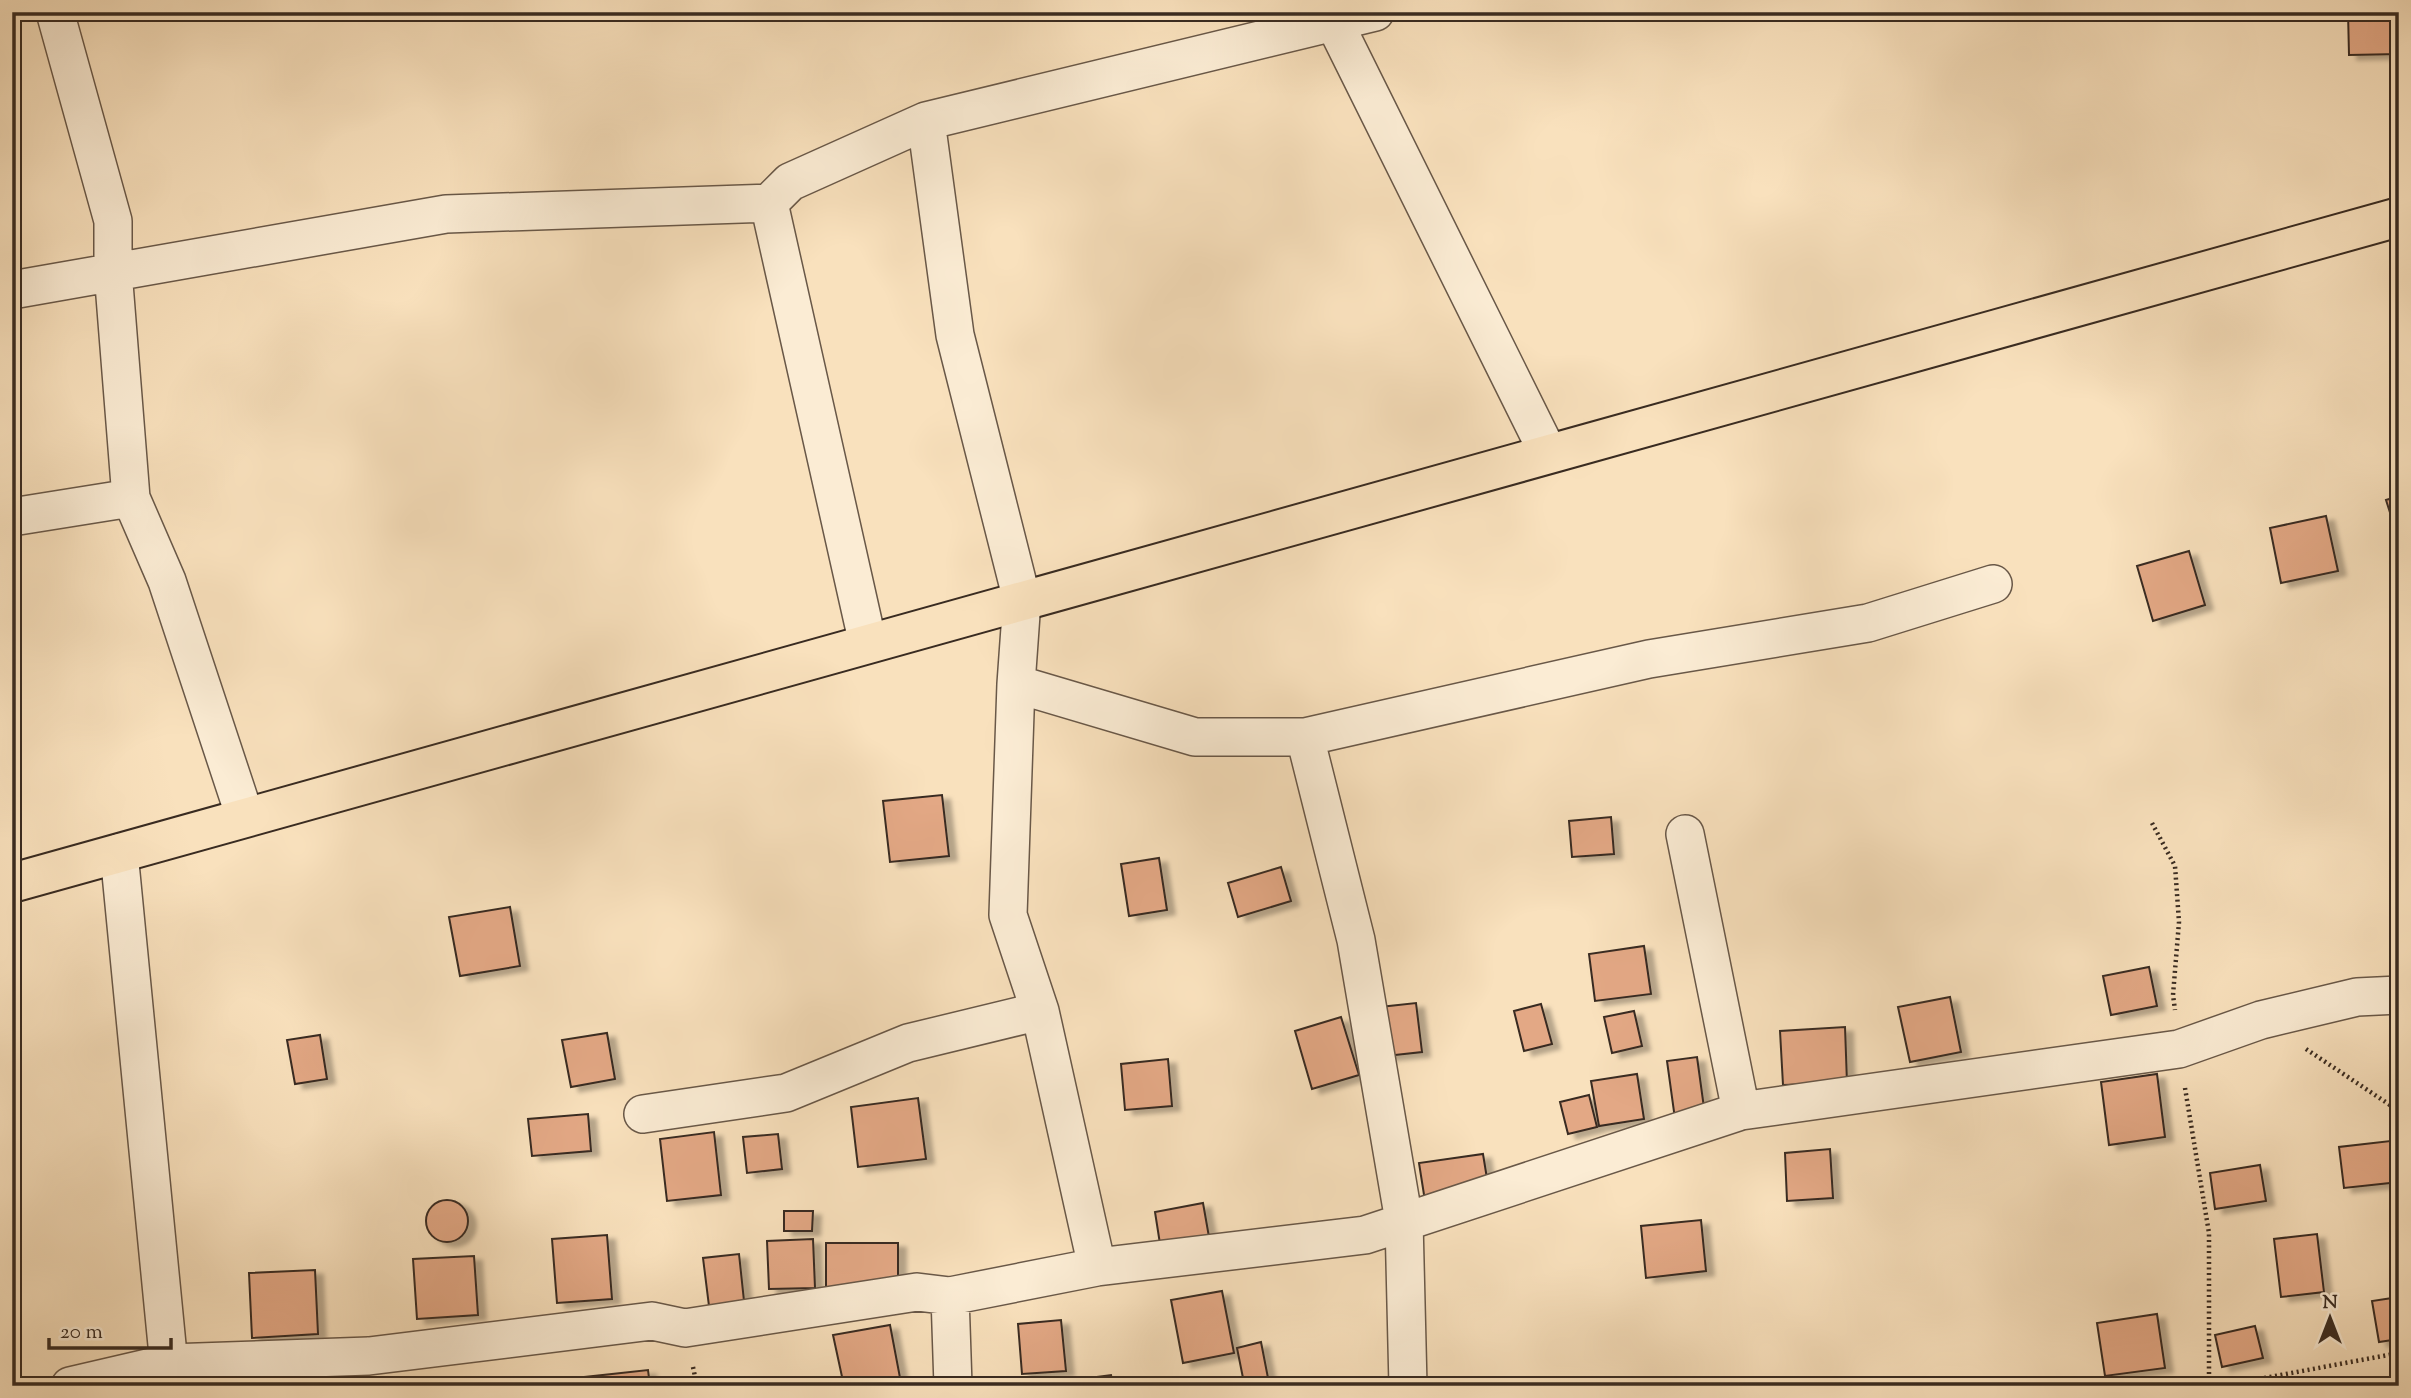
<svg xmlns="http://www.w3.org/2000/svg" width="2411" height="1398" viewBox="0 0 2411 1398" font-family="'Sorts Mill Goudy',serif">
<defs>
<filter id="shadow"><feDropShadow dx="8" dy="4.5" stdDeviation="2" flood-color="#0004"/></filter>
</defs>
<rect width="100%" height="100%" fill="#f9e1bd"/>
<filter id="stains"><feTurbulence type="fractalNoise" baseFrequency=".00286" numOctaves="4"/><feColorMatrix values="0 0 0 0 .2 0 0 0 0 .09 0 0 0 0 .02 0 0 0 .5 -.17"/></filter>
<radialGradient id="worn" r=".72"><stop offset=".6" stop-color="#630" stop-opacity="0"/><stop offset="1" stop-color="#630" stop-opacity=".3"/></radialGradient>
<path fill="#e3a885" stroke="#392b21" stroke-width="2" filter="url(#shadow)" d="M2348 12H2399V54L2349 55Z
M2399 496V541L2386 500Z
M2326 516 2338 571 2281 583 2270 528Z
M2189 551 2205 605 2153 621 2137 566Z
M942 795 949 856 890 862 883 801Z
M1611 817 1614 854 1572 857 1569 821Z
M1159 858 1167 910 1129 916 1121 864Z
M1281 867 1291 901 1238 917 1228 883Z
M510 907 520 966 460 976 449 917Z
M1644 946 1651 994 1595 1001 1589 954Z
M2149 967 2157 1006 2111 1015 2103 976Z
M1950 997 1961 1052 1910 1062 1898 1007Z
M1416 1003 1422 1052 1377 1057 1371 1008Z
M1541 1004 1552 1044 1524 1051 1514 1011Z
M1634 1011 1642 1046 1612 1053 1604 1017Z
M1341 1017 1359 1075 1312 1089 1295 1031Z
M1845 1027 1847 1083 1783 1085 1780 1031Z
M607 1033 615 1079 571 1087 562 1040Z
M320 1035 327 1079 295 1084 287 1040Z
M1697 1057 1705 1115 1675 1119 1667 1061Z
M1168 1059 1172 1106 1125 1110 1121 1064Z
M1637 1074 1644 1119 1599 1126 1591 1081Z
M2157 1074 2165 1137 2109 1145 2101 1082Z
M1589 1095 1597 1127 1568 1134 1560 1102Z
M918 1098 926 1159 858 1167 851 1107Z
M588 1114 591 1151 532 1156 528 1119Z
M714 1132 721 1195 667 1201 660 1139Z
M778 1134 782 1169 747 1173 743 1137Z
M2399 1140V1182L2344 1188 2339 1147Z
M1830 1149 1833 1198 1787 1201 1785 1153Z
M1483 1154 1489 1191 1425 1201 1419 1163Z
M2260 1165 2266 1201 2215 1209 2210 1173Z
M426 1221a21 21 0 1 1 42 0a21 21 0 1 1-42 0Z
M1203 1203 1212 1254 1163 1263 1155 1212Z
M784 1211H813L812 1231H784Z
M1701 1220 1706 1271 1646 1278 1641 1226Z
M2317 1234 2324 1292 2281 1297 2274 1239Z
M607 1235 612 1299 557 1303 552 1239Z
M813 1239 815 1288 769 1289 767 1241Z
M826 1243H898V1293H826Z
M739 1254 744 1301 709 1306 703 1258Z
M474 1256 478 1315 417 1319 413 1259Z
M315 1270 318 1334 252 1338 249 1273Z
M1222 1291 1234 1353 1183 1363 1171 1300Z
M2399 1297V1339L2379 1342 2372 1301Z
M2157 1314 2165 1368 2105 1376 2097 1323Z
M1061 1320 1066 1371 1022 1374 1018 1324Z
M890 1325 901 1383 888 1386H844L833 1335Z
M2255 1326 2263 1358 2222 1367 2215 1335Z
M1261 1342 1268 1378 1244 1383 1237 1348Z
M648 1370 650 1386H586L585 1377Z
M1111 1375 1113 1386H1089L1088 1378Z"/>
<g fill="none" stroke-linecap="round" stroke-linejoin="round">
<defs>
<path id="minor" d="M55 12 113 221V271L131 498 167 581 245 817
M1334 22 1548 453
M926 121 955 335 1022 600 1016 684 1008 915 1040 1011 1097 1267
M769 203 868 644
M12 290 446 214 769 203 790 182 926 121 1375 12
M12 517 131 498
M1016 684 1195 737H1305L1649 659 1868 623 1993 584
M1305 737 1356 940 1404 1221 1408 1386
M1685 834 1741 1111
M119 853 171 1386
M643 1114 786 1093 908 1043 1040 1011
M950 1296 953 1386
M70 1386 169 1363 369 1356 652 1321 685 1328 917 1292 950 1296 1097 1267 1365 1235 1741 1111 2179 1049 2261 1020 2357 997 2399 995"/>
<path id="primary" d="M12 883 2399 217"/>
</defs>
<use href="#minor" stroke="#695848" stroke-width="40"/>
<use href="#primary" stroke="#392b21" stroke-width="42"/>
<path stroke="#392b21" stroke-width="4.5" stroke-dasharray="2 3.5" stroke-linecap="butt" d="M2152 823 2175 866 2179 922 2173 995 2175 1010
M2306 1049 2399 1111
M2185 1088 2209 1233V1386
M693 1367 697 1386
M2221 1386 2399 1353"/>
<use href="#minor" stroke="#fbecd4" stroke-width="37"/>
<use href="#primary" stroke="#f9e1bd" stroke-width="38"/>
</g>
<rect width="2411" height="1398" fill="none" stroke="#f9e1bd" stroke-width="42"/>
<rect x="14" y="14" width="2383" height="1370" fill="none" stroke="#392b21" stroke-width="3.5"/>
<rect x="21" y="21" width="2369" height="1356" fill="none" stroke="#392b21" stroke-width="2"/>
<g transform="translate(2330 1318)" stroke="#fbecd4" stroke-width="5" paint-order="stroke">
<path d="M0-5L12 26L0 18L-12 26Z" fill="#392b21"/>
<text y="-10" font-size="19" font-weight="bold" text-anchor="middle" fill="#392b21">N</text>
</g>
<path d="M49 1338v10h122v-10" fill="none" stroke="#392b21" stroke-width="3.5"/>
<text x="60" y="1338" font-size="21" fill="#392b21" stroke="#fbecd4" stroke-width="5" paint-order="stroke">20 m</text>
<rect width="100%" height="100%" filter="url(#stains)"/>
<rect width="100%" height="100%" fill="url(#worn)"/>
</svg>
